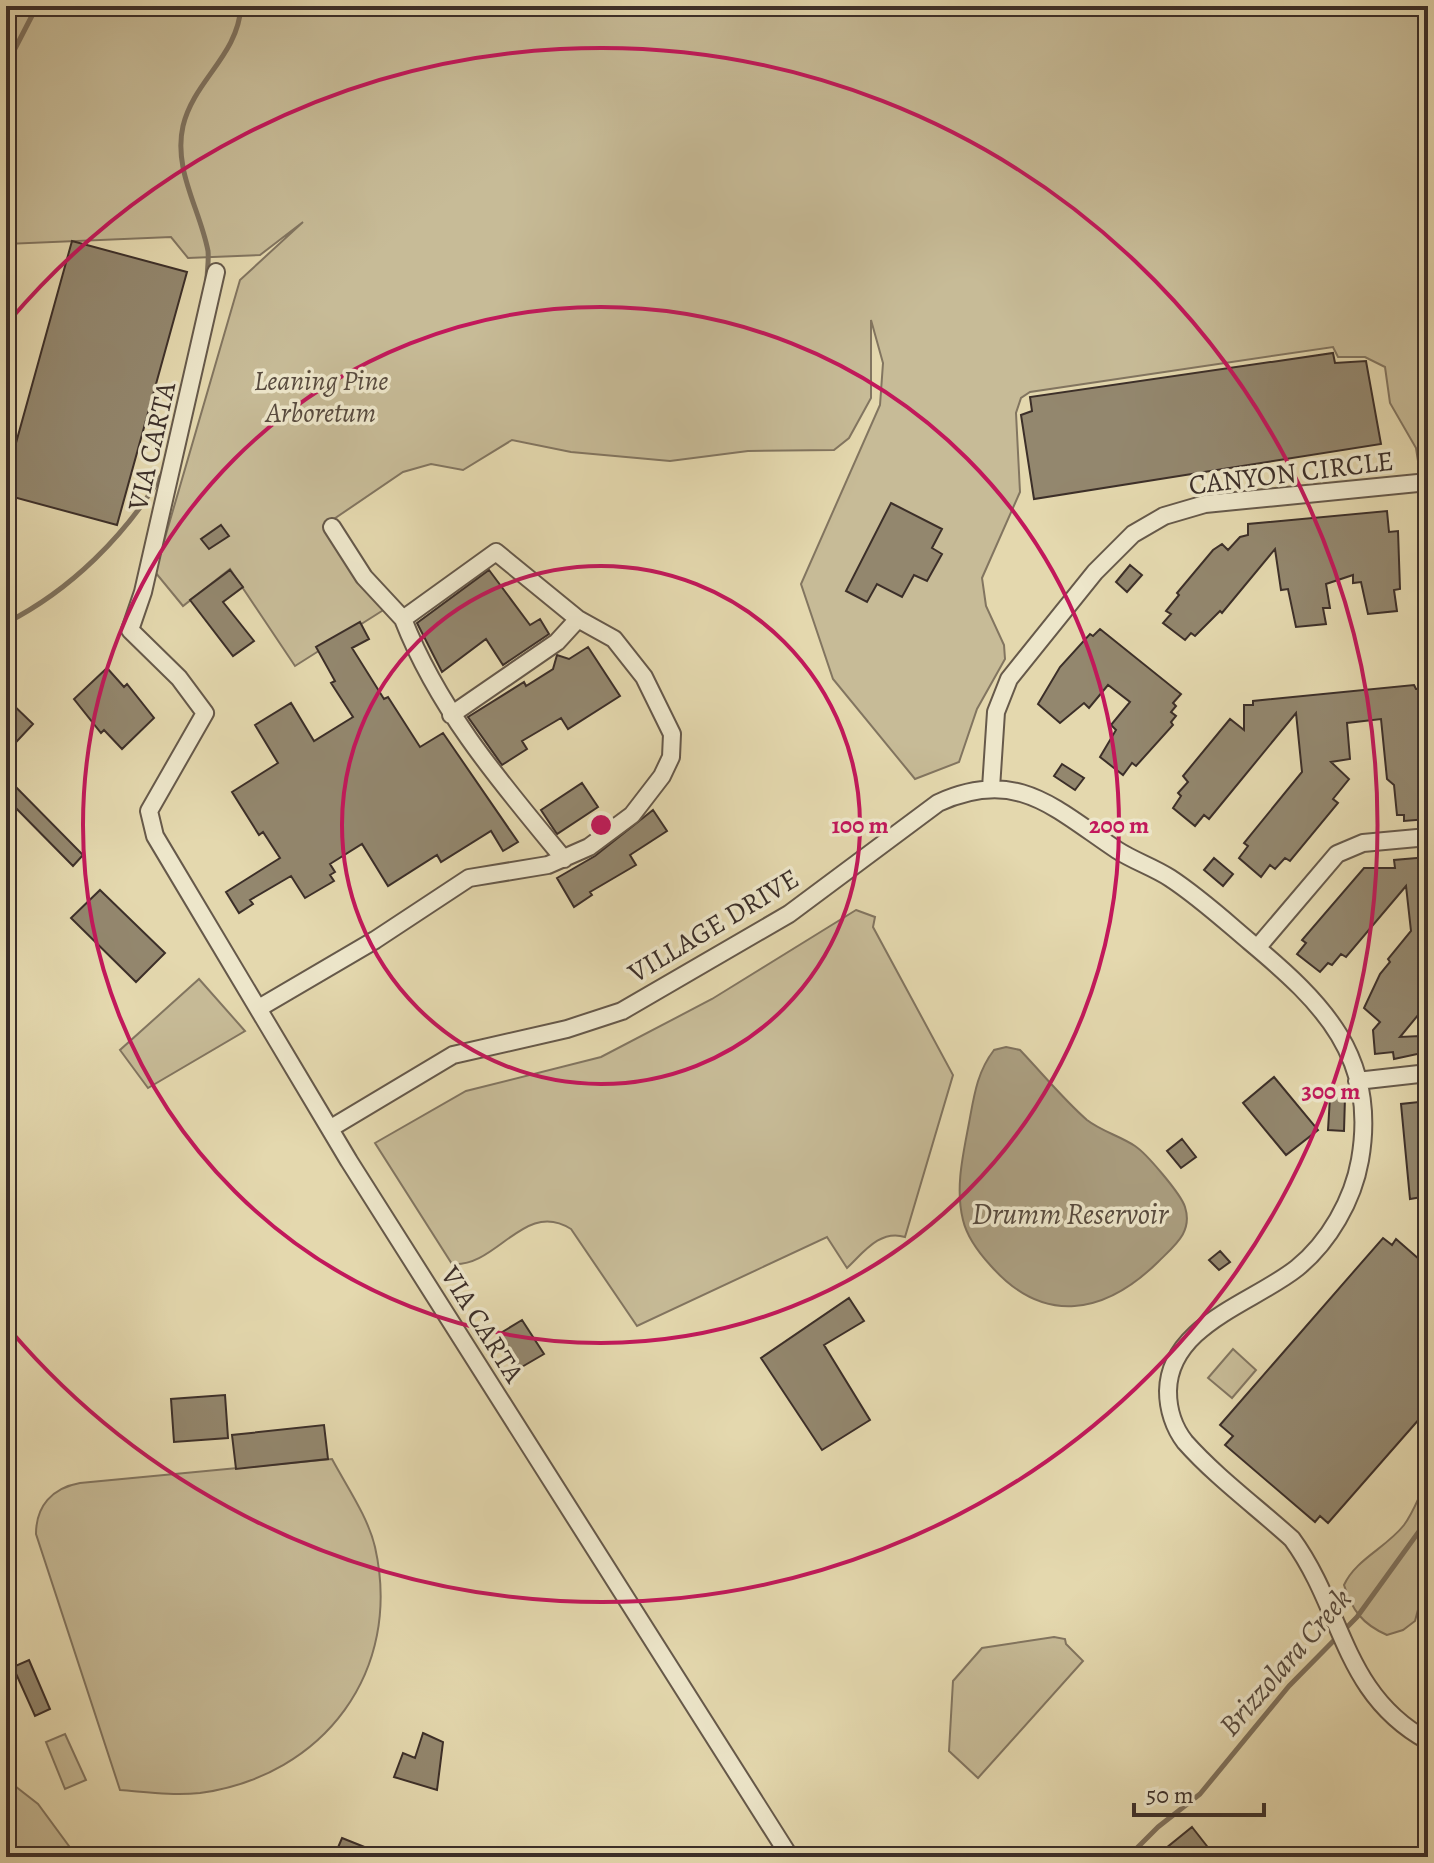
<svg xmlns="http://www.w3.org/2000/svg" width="1434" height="1863" viewBox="0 0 1434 1863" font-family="Alegreya,serif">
<rect width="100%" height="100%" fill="#e4d8ae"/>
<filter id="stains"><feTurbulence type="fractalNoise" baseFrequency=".0025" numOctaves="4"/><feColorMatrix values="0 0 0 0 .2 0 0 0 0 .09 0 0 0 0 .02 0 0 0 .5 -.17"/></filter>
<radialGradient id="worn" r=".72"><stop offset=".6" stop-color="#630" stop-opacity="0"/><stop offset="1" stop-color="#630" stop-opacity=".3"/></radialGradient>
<path fill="#c7bb97" stroke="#827560" stroke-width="2" d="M6 6H1428V460L1418 461 1416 448 1390 403 1385 367 1365 357H1338L1333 347 1030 392 1021 398 1016 413 1020 492 982 578 986 606 1004 645 1005 659 977 709 959 762 915 779 833 679 801 584 880 405 883 363 871 320V398L849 438 834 450 748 451 670 461 571 452 512 440 463 470 431 464 403 472 328 523 385 609 295 666 230 569 183 606 155 572 240 280 303 222 260 255 188 258 171 237 6 244Z
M856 910 875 917 873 927 953 1075 905 1237C880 1229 863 1253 847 1268L827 1237 637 1326 571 1229C524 1199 497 1268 452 1264L375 1143 466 1091 601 1057 712 999Z
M199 979 245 1031 148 1088 120 1050Z
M1233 1349 1256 1370 1232 1398 1208 1378Z
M332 1459C347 1487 368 1517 375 1547 403 1671 324 1776 200 1793 173 1796 146 1792 120 1790L36 1534C36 1506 52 1488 80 1483Z
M1428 1479V1572L1415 1621 1403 1630 1387 1635C1362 1624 1352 1610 1344 1585 1356 1559 1386 1548 1404 1525 1414 1512 1420 1493 1428 1479Z
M1054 1637 1065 1639 1066 1644 1083 1661 978 1778 949 1751 953 1681 982 1648Z
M65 1734 86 1780 65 1789 46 1742Z
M6 1779 38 1804 77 1857H6Z"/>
<path fill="#ab9f81" stroke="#7f725e" stroke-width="2" d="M1006 1047 1020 1050C1042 1073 1063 1099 1087 1120 1101 1131 1120 1136 1135 1146 1146 1153 1181 1194 1185 1207 1193 1232 1175 1245 1158 1262 1105 1314 1044 1326 991 1266 979 1253 967 1237 963 1220 955 1188 963 1155 969 1123 974 1096 977 1072 994 1050Z"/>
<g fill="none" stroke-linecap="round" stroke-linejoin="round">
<path stroke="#7f725e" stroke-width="5" d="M6 66 37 6
M207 281C207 272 209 260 208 251 200 209 173 170 183 126 194 80 238 56 241 6
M6 623C71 590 126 535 163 473
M1128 1857 1158 1827 1200 1794 1289 1686 1357 1617 1428 1519"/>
</g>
<path fill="#93876e" stroke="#3c2f29" stroke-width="2" d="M72 241 187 272 117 525 6 495V479Z
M1333 353 1335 363 1366 361 1381 444 1034 499 1021 415 1032 411 1030 397Z
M891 503 942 529 932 548 942 554 927 581 914 575 902 597 877 584 867 602 846 591Z
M1387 511 1389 532 1398 531 1400 589 1394 590 1397 611 1368 614 1361 582 1353 583V575L1326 584 1330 608H1323L1326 624 1296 627 1288 589 1281 590 1275 549 1222 613 1220 611 1195 636 1191 633 1185 640 1163 623 1171 614 1166 611 1179 595 1177 593 1213 550 1222 544 1228 550 1240 537 1248 535V524Z
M221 525 229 536 209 549 201 539Z
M1130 565 1142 575 1127 592 1116 582Z
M230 570 243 587 223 602 254 641 233 656 190 600Z
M489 570 530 625 540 619 549 634 503 665 486 639 442 672 417 623Z
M360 622 369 639 352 648 384 699 388 697 420 747 443 733 518 842 503 851 491 831 441 862 437 855 388 886 362 844 330 864 335 872 330 875 334 881 305 898 291 876 250 900 253 904 239 913 226 892 280 858 263 832 259 835 232 792 278 763 255 725 291 703 314 741 353 717 331 683 335 681 316 647Z
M1100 629 1181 694 1173 703 1176 706 1171 712 1176 716 1171 722 1173 725 1136 766 1132 763 1123 775 1100 757 1116 730 1111 725 1130 702 1108 685 1089 708 1084 703 1060 723 1038 704 1060 667 1090 634 1093 636Z
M588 647 620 696 568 729 561 718 522 741 527 749 502 765 468 717 524 682 526 686 553 669 557 655 569 659Z
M107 668 124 687 127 684 154 718 122 749 104 730 101 733 74 699Z
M1414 685 1416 689H1426L1428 819 1404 821V815H1397L1394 785 1387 779 1381 719 1347 723 1350 759 1331 762 1349 779 1333 799 1338 803 1290 861 1285 858 1275 869 1270 865 1261 877 1239 858 1248 846 1244 843 1302 772 1296 713 1209 819 1204 815 1195 826 1173 808 1181 796 1178 793 1188 782 1183 776 1230 719 1244 730V705H1253V701Z
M6 698 33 724 6 753Z
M1062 764 1084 778 1075 790 1054 776Z
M6 777 83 855 73 866 6 798Z
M582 783 598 807 557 834 541 810Z
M653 810 667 831 630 855 636 865 590 892 592 895 574 907 557 878 595 856Z
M1428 857V1003L1400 1037 1420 1036 1422 1053 1394 1059 1393 1052 1375 1054 1373 1030 1380 1022 1364 1008 1380 974 1390 962 1388 959 1411 931 1406 886 1346 957 1341 954 1332 965 1328 963 1320 972 1297 954 1306 943 1302 940 1364 868H1395L1394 860Z
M1214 858 1233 874 1223 886 1204 870Z
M100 890 165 953 136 982 71 918Z
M1274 1077 1318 1130 1286 1155 1243 1103Z
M1330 1097H1345L1344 1131 1328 1130Z
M1428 1101V1196L1410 1199 1401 1104Z
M1182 1139 1196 1157 1181 1168 1167 1151Z
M1383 1238 1392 1245 1396 1239 1428 1267V1409L1328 1523 1320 1516 1315 1522 1225 1445 1233 1436 1220 1425Z
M1220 1251 1230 1262 1219 1270 1209 1260Z
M849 1298 864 1321 824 1345 870 1420 822 1450 761 1358Z
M522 1320 544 1354 520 1368 499 1334Z
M225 1395 228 1438 174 1442 171 1399Z
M324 1425 328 1459 236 1469 232 1435Z
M29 1660 50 1709 35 1716 13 1667Z
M423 1733 443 1742 437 1790 394 1777 403 1753 415 1758Z
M1192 1827 1210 1850 1201 1857H1155Z
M342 1838 387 1856V1857H334Z"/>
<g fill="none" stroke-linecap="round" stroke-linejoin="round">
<defs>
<path id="minor" d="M216 272 143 592 130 630 179 678 205 713 149 811 155 836 349 1161 790 1857
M403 619C439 711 502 784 564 859
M451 715 557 642 578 619
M991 788 996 712 1009 679 1095 572 1133 534 1164 516 1205 504 1428 482
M1257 948 1337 854 1363 843 1428 837
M259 1008 375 940 469 878 548 865 589 847 632 815 662 776 671 757 672 734 644 677 614 639 578 619 496 552 403 619 364 577 332 527
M1357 1081 1428 1073
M331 1128 453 1055 567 1029 622 1011 789 914 938 803C1017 767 1054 808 1117 850 1134 861 1153 867 1170 878 1199 897 1224 920 1250 942 1323 1003 1378 1057 1360 1160 1353 1200 1329 1242 1297 1268 1253 1303 1169 1325 1168 1391 1168 1409 1174 1428 1185 1442 1216 1477 1258 1508 1292 1539 1344 1610 1342 1694 1428 1741"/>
</defs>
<use href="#minor" stroke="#66594a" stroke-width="20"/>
<use href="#minor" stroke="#ede6ca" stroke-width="16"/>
</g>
<g fill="none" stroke="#c2185b" stroke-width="4">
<circle cx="601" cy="825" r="259"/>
<circle cx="601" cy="825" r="518"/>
<path d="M10 320A777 777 0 1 1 10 1330"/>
</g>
<g text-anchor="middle" stroke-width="7" stroke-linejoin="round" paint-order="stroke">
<g font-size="28" font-style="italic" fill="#584b3f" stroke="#ede6ca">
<text x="321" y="390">Leaning Pine<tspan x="321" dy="32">Arboretum</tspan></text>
</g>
<g font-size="28" fill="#3c2f29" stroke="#ede6ca">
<text transform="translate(151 446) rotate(-77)" y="10">VIA CARTA</text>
<text transform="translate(1291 472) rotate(-7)" y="10">CANYON CIRCLE</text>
<text transform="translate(713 925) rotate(-31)" y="10">VILLAGE DRIVE</text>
<text transform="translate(483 1324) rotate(58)" y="10">VIA CARTA</text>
</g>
<g font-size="30" font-style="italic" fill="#584b3f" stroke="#ede6ca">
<text x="1070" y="1224">Drumm Reservoir</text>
<text transform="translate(1285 1662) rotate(-49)" y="10">Brizzolara Creek</text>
</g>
</g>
<circle cx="601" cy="825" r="12" fill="#c2185b" stroke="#ede6ca" stroke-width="4"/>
<g font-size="24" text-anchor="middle" font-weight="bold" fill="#c2185b" stroke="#ede6ca" stroke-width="7" stroke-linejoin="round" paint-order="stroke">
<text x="860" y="833">100 m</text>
<text x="1119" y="833">200 m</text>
<text x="1331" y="1099">300 m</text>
</g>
<rect width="1434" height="1863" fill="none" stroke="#e4d8ae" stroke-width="32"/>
<rect x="8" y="8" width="1418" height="1847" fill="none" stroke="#3c2f29" stroke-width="4"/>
<rect x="16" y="16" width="1402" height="1831" fill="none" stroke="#3c2f29" stroke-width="2"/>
<path d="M1134 1803v12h130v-12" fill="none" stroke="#3c2f29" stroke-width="4"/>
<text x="1146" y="1803" font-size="24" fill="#3c2f29" stroke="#ede6ca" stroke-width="6" paint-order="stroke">50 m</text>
<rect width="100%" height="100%" filter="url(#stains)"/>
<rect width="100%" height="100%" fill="url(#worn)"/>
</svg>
